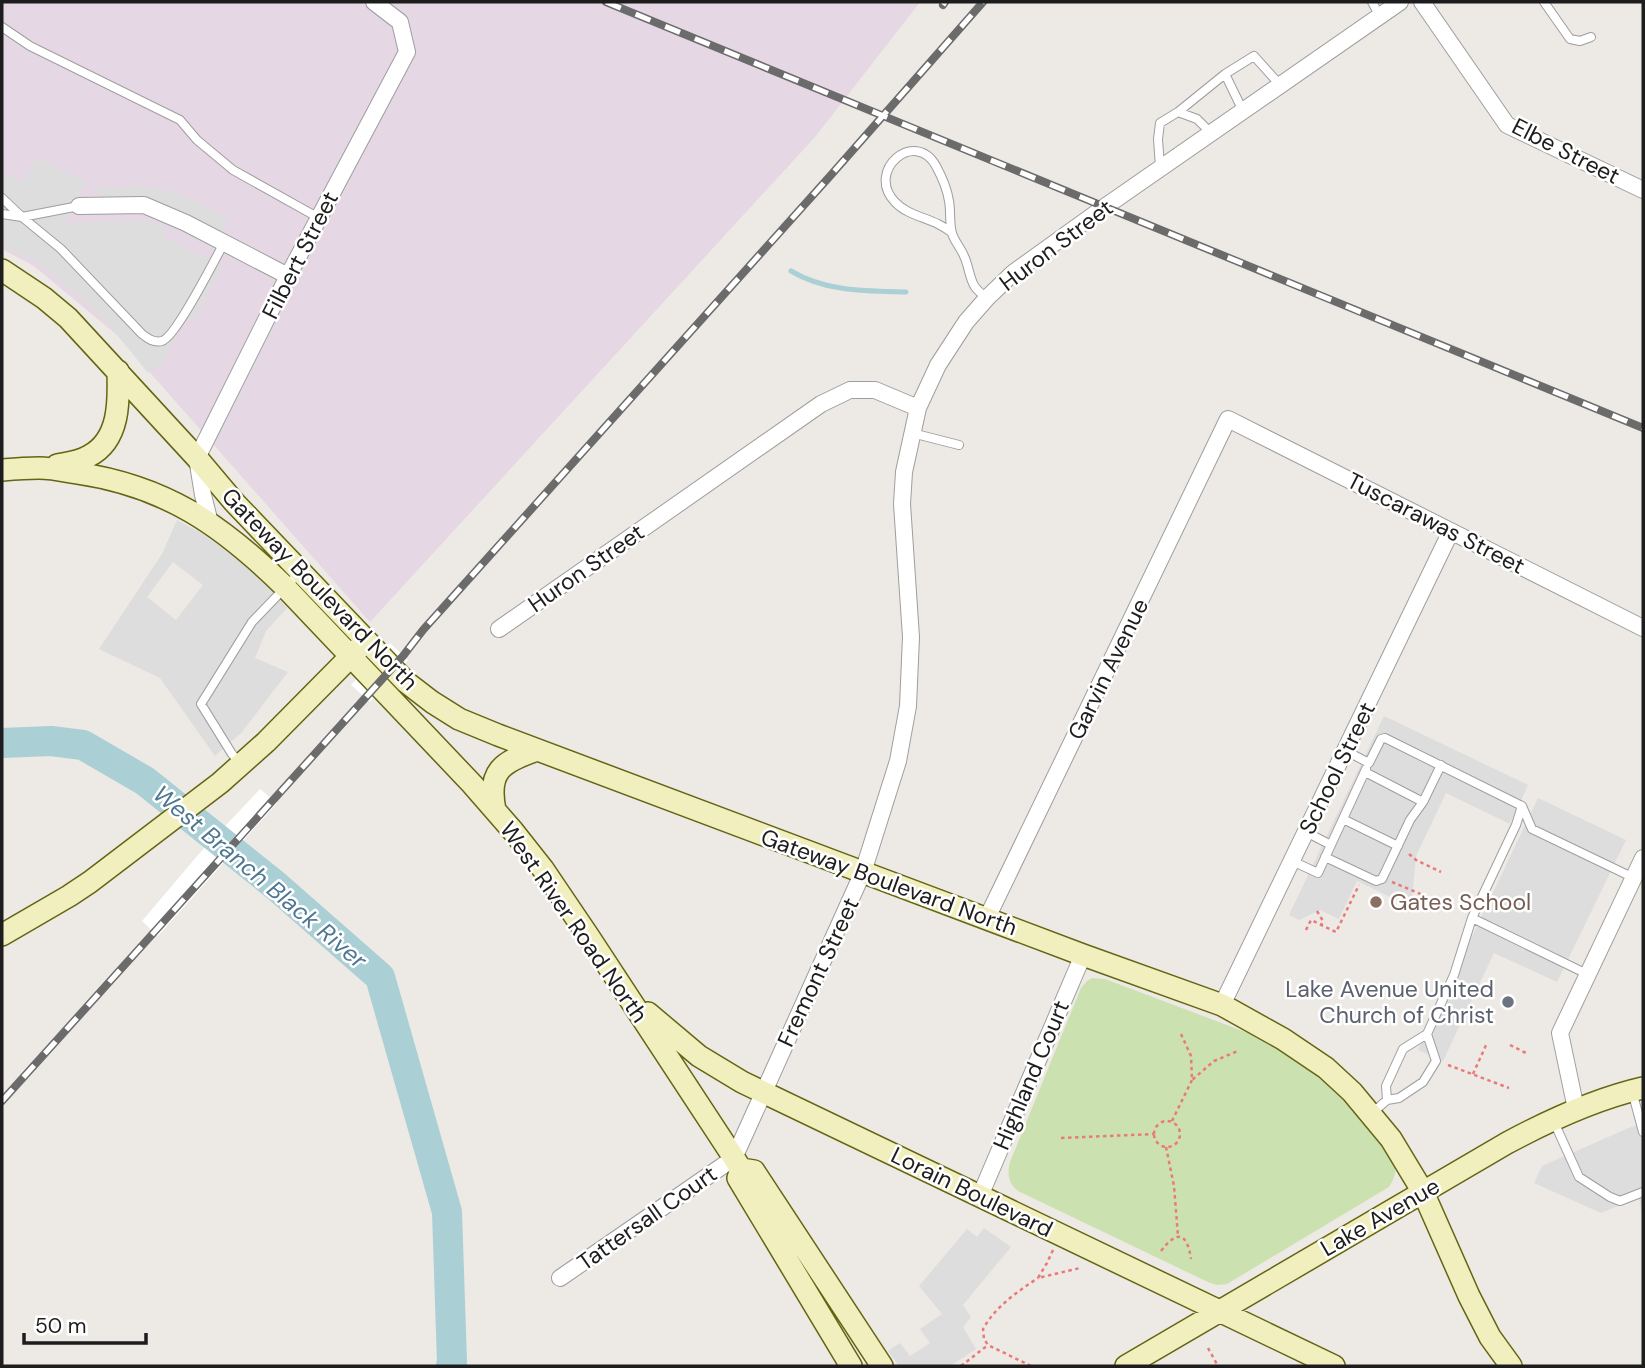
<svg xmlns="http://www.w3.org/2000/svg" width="1645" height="1368" viewBox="0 0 1645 1368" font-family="'DM Sans',sans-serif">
<rect width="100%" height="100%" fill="#ede9e4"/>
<path fill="#e5d7e4" d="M2 2H920L815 137 370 622 117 335 34 266 2 249Z"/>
<path fill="#cce1b0" d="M1092 978 1105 979 1248 1033C1298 1056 1343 1090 1376 1136 1389 1154 1404 1165 1389 1187L1227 1284 1218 1285 1210 1283 1018 1191C1008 1183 1007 1174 1010 1162L1081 988 1087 981Z"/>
<path fill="#ddd" fill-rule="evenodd" d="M37 157 87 183 44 259 66 223 146 220 166 227 162 236 222 267 195 319 187 315 161 367 157 365 148 373 115 332 82 299 41 264 2 245V172L24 183Z
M145 186 169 191 177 196 179 193 228 219 218 239 144 205 103 206 98 187Z
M177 520 201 533 235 557 273 592 287 608 266 631 255 658 288 672 242 732 215 756 160 678 99 649 162 554ZM173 562 203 585 176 620 147 597Z
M1384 716 1528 785 1510 824 1446 793 1416 856 1412 899 1409 906 1357 881 1339 919 1320 910 1299 920 1289 915Z
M1538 798 1626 840 1557 982 1494 953 1443 1061 1418 1050Z
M1643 1124V1210H1641L1639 1197 1601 1213 1534 1183 1542 1166 1631 1127Z
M984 1228 1011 1247 963 1305 971 1317 963 1327 976 1349 950 1366H899L888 1351 900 1343 910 1356 930 1343 920 1329 942 1314 919 1286 967 1229 977 1237Z"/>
<path fill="#fff" d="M390 643 408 660 370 702 351 685Z
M260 789 277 803 158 936 142 921 198 855Z"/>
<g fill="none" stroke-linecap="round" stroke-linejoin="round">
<path stroke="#aacfd5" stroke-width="5" d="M791 271C826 292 867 291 906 292"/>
<path stroke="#aacfd5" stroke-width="30" d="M2 743 51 741 83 745 145 781 275 885 380 977 447 1212 452 1362 451 1366"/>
<defs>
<path id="lane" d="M1372 2 1380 16
M1544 2 1570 39 1580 41 1591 37
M2 27 30 46 180 120 197 140 233 170 319 218
M1243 111 1225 74 1254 56 1280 85
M1178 112 1225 74
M1160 167 1158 139 1160 123 1178 112 1197 119 1211 133
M2 198 22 217 79 206
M2 214 22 217 61 249 142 334C148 339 154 343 162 341 176 337 215 259 224 243
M951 232C947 229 942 226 938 224 924 217 906 214 895 202 865 171 915 128 936 166 942 177 947 188 949 201 951 211 949 223 952 233 954 241 961 248 964 256 969 266 969 278 975 287 978 291 983 295 987 298
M912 433 959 445
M1346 751 1369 763 1381 739 1385 738 1522 806 1516 825 1472 918 1454 975 1427 1034 1403 1049 1386 1086 1387 1100
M241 764 232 754 201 704 252 622 300 572
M1423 802 1441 765
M1522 806 1532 829 1634 878
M1343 819 1398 846
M1306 832 1331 845
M1325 857 1376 881 1382 879 1410 820 1423 802 1365 772
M1292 861 1318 873 1366 769
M1472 918 1587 974
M1632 1091 1643 1132
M1371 1114 1387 1100 1399 1098 1423 1082 1436 1061 1427 1034
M1554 1122 1579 1177 1610 1197 1620 1201 1643 1192"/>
<path id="street" d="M1422 2 1507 125 1643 190
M79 206 144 205 186 223 288 276
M210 523 203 495 197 458 288 276 407 52 400 22 374 2
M499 629 821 404 850 390H875L918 408 938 365 966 322 987 298 1013 273 1106 206 1400 2
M987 918 1228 419 1643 628
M1222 1005 1451 531
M1576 1109 1560 1033 1643 858
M980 1196 1083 955
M560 1278 734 1158 863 872 898 761 908 706 911 637 902 504 904 472 918 408"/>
<path id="secondary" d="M2 270 44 298 68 318 197 458 234 502 406 682 432 702 459 719 498 735 1083 955 1222 1005 1283 1039 1326 1068 1352 1092 1391 1139 1423 1192 1469 1296 1490 1337 1511 1366
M57 465C68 463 79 462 89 456 120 440 119 401 118 371
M2 470C14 469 27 468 39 468 52 468 65 471 77 473 166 486 222 525 285 587L472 784 513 831 543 869 589 937 734 1158 741 1169 754 1171 882 1366
M495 810C487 771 502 762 537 750
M2 935 69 896 90 882 220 783 266 742 359 648
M648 1013 699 1056 742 1082 1334 1366
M741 1169 738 1178 851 1366
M1126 1366 1507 1143C1550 1120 1595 1099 1643 1088"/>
</defs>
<use href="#lane" stroke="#9e9e9e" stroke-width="10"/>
<use href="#street" stroke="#9e9e9e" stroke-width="18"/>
<use href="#secondary" stroke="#646512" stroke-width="24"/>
<path stroke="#e87b7a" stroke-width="2.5" stroke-dasharray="3.5 3.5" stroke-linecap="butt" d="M1409 854 1416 860 1441 872
M1392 882 1435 900
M1317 911 1323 921 1321 926
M1306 930 1311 920 1336 932 1359 885
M1181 1034 1191 1056 1192 1080 1214 1061 1238 1051
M1510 1045 1526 1053
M1448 1065 1509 1088
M1473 1074 1487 1043
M1154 1134a13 13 0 1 1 26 0a13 13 0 1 1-26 0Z
M1172 1121 1192 1080
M1061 1138 1154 1134
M1166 1147 1174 1186 1178 1236
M1053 1250 1047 1263 1038 1278 1080 1268
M1161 1251C1177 1230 1187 1232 1191 1259
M1208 1348 1218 1366
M961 1366 988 1345
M1031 1366 988 1345 984 1339 983 1329C995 1307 1017 1292 1038 1278"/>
<use href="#lane" stroke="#fff" stroke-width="8"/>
<use href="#street" stroke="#fff" stroke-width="16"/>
<use href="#secondary" stroke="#f1efbe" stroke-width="21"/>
<defs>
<path id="rail" d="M606 2 1643 428
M943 5 945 2
M2 1101 403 656 423 630 831 175 983 2"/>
</defs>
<use href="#rail" stroke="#6b6b6b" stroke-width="8"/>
<use href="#rail" stroke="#fff" stroke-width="5" stroke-dasharray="16" stroke-linecap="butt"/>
</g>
<circle fill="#8d6e63" stroke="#fff" stroke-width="2.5" cx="1376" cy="902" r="7"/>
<circle fill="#6b7280" stroke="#fff" stroke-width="2.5" cx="1508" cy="1002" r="7"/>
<g text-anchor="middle" stroke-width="5" stroke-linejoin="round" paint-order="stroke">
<g font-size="23" fill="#1d1d1d" stroke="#fff">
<text transform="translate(1566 151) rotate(27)" y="8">Elbe Street</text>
<text transform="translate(1056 245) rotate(-37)" y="8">Huron Street</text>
<text transform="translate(300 255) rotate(-63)" y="8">Filbert Street</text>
<text transform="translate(1436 523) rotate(27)" y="8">Tuscarawas Street</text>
<text transform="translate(586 568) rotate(-35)" y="8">Huron Street</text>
<text transform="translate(320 589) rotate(46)" y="8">Gateway Boulevard North</text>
<text transform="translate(1108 669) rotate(-64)" y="8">Garvin Avenue</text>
<text transform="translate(1337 768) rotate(-64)" y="8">School Street</text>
<text transform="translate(889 882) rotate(20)" y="8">Gateway Boulevard North</text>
<text transform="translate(574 922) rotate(55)" y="8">West River Road North</text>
<text transform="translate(818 972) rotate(-65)" y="8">Fremont Street</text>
<text transform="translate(1031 1075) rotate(-67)" y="8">Highland Court</text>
<text transform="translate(972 1192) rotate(26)" y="8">Lorain Boulevard</text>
<text transform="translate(1380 1217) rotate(-30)" y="8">Lake Avenue</text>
<text transform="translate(647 1218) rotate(-35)" y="8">Tattersall Court</text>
</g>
<g font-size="23" fill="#785e54" stroke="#fff" text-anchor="start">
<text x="1390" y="910">Gates School</text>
</g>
<g font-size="23" fill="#5b616d" stroke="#fff" text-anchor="end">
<text x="1494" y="997">Lake Avenue United<tspan x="1494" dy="26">Church of Christ</tspan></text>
</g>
<g font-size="24" font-style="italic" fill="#4f7792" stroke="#fff">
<text transform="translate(260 877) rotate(40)" y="8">West Branch Black River</text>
</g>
</g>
<rect width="1645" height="1368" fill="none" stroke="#1d1d1d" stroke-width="7"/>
<path d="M24 1333v10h122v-10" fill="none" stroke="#1d1d1d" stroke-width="3.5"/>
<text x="35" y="1333" font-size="21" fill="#1d1d1d" stroke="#ffffff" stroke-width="5" paint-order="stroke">50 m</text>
</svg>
